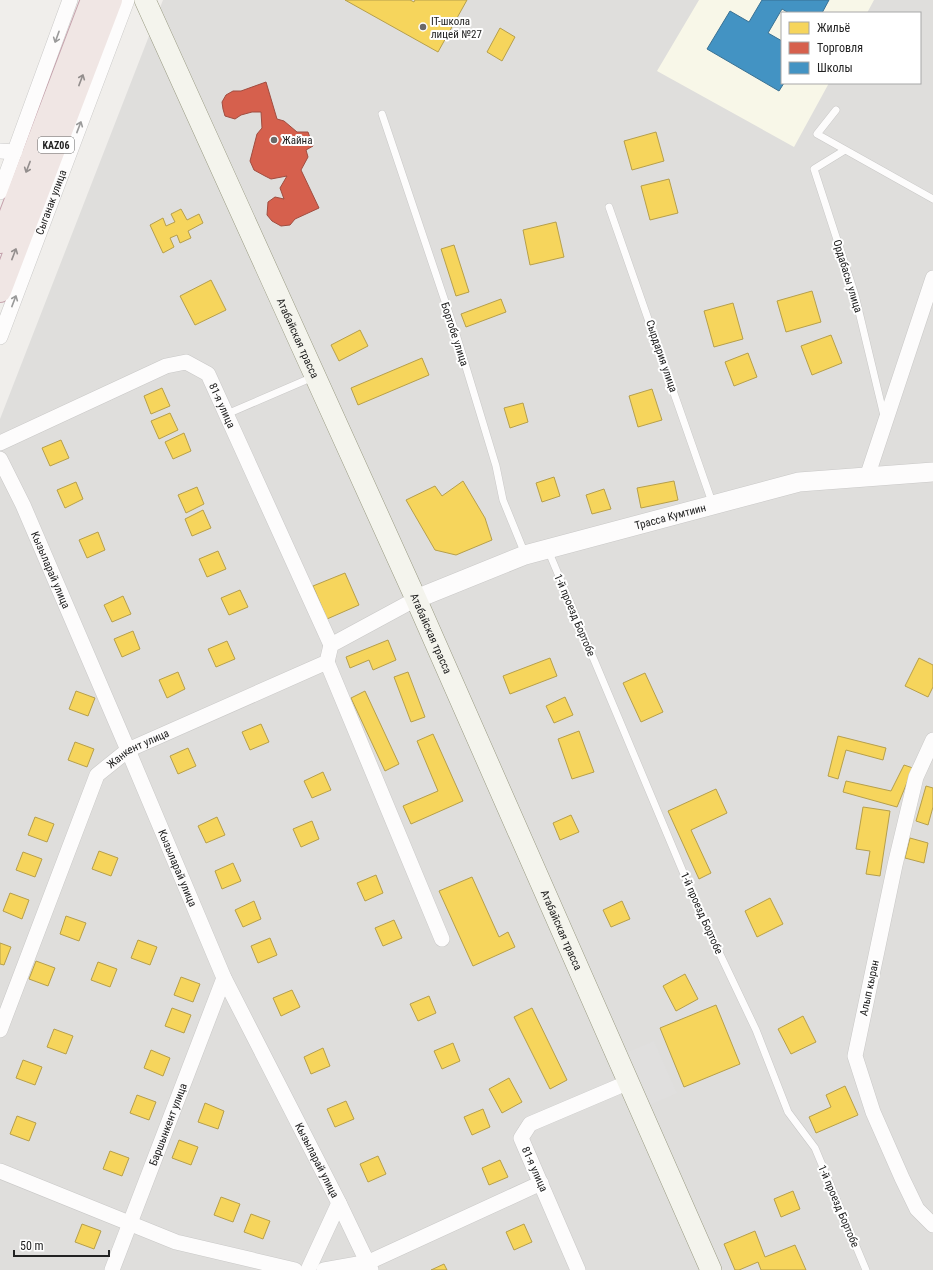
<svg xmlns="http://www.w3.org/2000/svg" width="933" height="1270" viewBox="0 0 933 1270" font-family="'Roboto Condensed',sans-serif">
<rect width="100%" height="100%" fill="#f0eeeb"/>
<path fill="#dfdedc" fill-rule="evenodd" d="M163 0H933V1270H0V419ZM782 13H920V83H782Z"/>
<path fill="#f8f7e8" d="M699 0H874L867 13H782V83H829L794 147 657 71Z"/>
<path fill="#e0dfde" d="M654 1041 677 1093 647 1106 624 1054Z"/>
<path fill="#f6d55c" stroke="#b69f4b" d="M345 0H410L414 2 415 0H467L438 52Z
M500 28 515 37 502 61 487 52Z
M656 132 664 161 632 170 624 141Z
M669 179 678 213 650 220 641 186Z
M181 209 187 220 199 214 203 223 188 231 191 238 180 243 177 235 170 238 174 247 163 253 150 225 163 218 166 226 175 222 171 214Z
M556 222 564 257 530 265 523 230Z
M454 245 469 292 456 296 441 249Z
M211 280 226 310 195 325 180 296Z
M812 291 821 322 786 332 777 301Z
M501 299 506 312 466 327 461 314Z
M733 303 743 339 714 347 704 311Z
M360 330 368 346 339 361 331 345Z
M831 335 842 363 812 375 801 346Z
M748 353 757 377 734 386 725 362Z
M422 358 429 375 358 405 351 388Z
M162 388 170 406 151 414 144 396Z
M652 389 662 420 638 427 629 396Z
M523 403 528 422 510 428 504 408Z
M170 413 178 430 159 439 151 421Z
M184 433 191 451 173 459 165 442Z
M61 440 69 458 50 466 42 448Z
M554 477 560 496 542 502 536 483Z
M463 481 485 518 492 540 456 555 435 550 406 500 435 486 442 496Z
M674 481 678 500 641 508 637 488Z
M76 482 83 499 65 508 57 490Z
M197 487 204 504 186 513 178 495Z
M604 489 611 509 592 514 586 495Z
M203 510 211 528 192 536 185 519Z
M98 532 105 550 87 558 79 540Z
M218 551 226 569 207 577 199 559Z
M345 573 359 605 327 619 313 586Z
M240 590 248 607 229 615 221 598Z
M123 596 131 614 112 622 104 605Z
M133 631 140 649 122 657 114 639Z
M388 640 396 660 373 670 369 660 350 668 346 657Z
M227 641 235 659 216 667 208 649Z
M550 658 557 676 510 694 503 676Z
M919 658 933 665V687L928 697 905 686Z
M178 672 185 689 167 698 159 680Z
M408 672 425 717 411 722 394 677Z
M645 673 663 712 641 722 623 683Z
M76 691 95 698 88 716 69 709Z
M365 691 399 764 385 771 351 698Z
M565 697 573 715 554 723 546 706Z
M261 724 269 742 250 750 242 732Z
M579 731 594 772 572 779 558 739Z
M433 734 463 801 411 824 403 806 438 791 417 741Z
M838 736 886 748 883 760 846 750 838 779 828 776Z
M75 742 94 749 87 767 68 760Z
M188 748 196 766 178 774 170 756Z
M904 765 913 768 897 807 843 792 846 781 891 791Z
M323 772 331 790 312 798 304 781Z
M926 786 933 788V807L928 825 916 821Z
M716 789 727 813 691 830 711 873 699 879 668 811Z
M863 807 890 811 880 876 866 874 870 851 856 849Z
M571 815 579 832 560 840 553 823Z
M35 817 54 824 47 842 28 835Z
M217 817 225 835 206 843 198 826Z
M312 821 319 839 301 847 293 829Z
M910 838 928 843 924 863 905 858Z
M99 851 118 858 111 876 92 869Z
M23 852 42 859 35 877 16 870Z
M233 863 241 881 222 889 215 871Z
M376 875 383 893 365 901 357 883Z
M472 877 499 937 508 932 515 947 473 966 439 891Z
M10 893 29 900 22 919 3 911Z
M770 898 783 924 757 937 745 911Z
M254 901 261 919 243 927 235 910Z
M622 901 630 919 611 927 603 910Z
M66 916 86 923 79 941 60 934Z
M394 920 402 938 383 946 375 928Z
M270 938 277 955 258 963 251 946Z
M138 940 157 947 150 965 131 958Z
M0 943 11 947 4 965 0 964Z
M36 961 55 968 48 986 29 979Z
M98 962 117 969 110 987 91 980Z
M685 974 698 999 676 1011 663 986Z
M181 977 200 984 193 1002 174 995Z
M292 990 300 1007 281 1016 273 998Z
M429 996 436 1013 418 1021 410 1004Z
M716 1005 740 1064 684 1087 660 1028Z
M172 1008 191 1015 184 1033 165 1026Z
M532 1008 567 1080 550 1089 514 1017Z
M803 1016 816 1042 791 1054 778 1029Z
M54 1029 73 1036 66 1054 47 1047Z
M453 1043 460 1061 442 1069 434 1051Z
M323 1048 330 1066 311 1074 304 1057Z
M151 1050 170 1058 163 1076 144 1068Z
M23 1060 42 1067 35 1085 16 1078Z
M509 1078 522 1102 502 1113 489 1089Z
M845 1086 858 1115 816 1133 809 1117 831 1107 826 1095Z
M137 1095 156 1102 149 1120 130 1113Z
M346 1101 354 1119 335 1127 327 1109Z
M205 1103 224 1111 218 1129 198 1122Z
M483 1109 490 1127 472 1135 464 1117Z
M17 1116 36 1123 29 1141 10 1134Z
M179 1140 198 1147 191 1165 172 1158Z
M110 1151 129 1158 122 1176 103 1169Z
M378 1156 386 1174 368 1182 360 1164Z
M500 1160 508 1177 489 1185 482 1168Z
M793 1191 800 1209 781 1217 774 1199Z
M221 1197 240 1204 233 1222 214 1215Z
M251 1214 270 1221 263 1239 244 1232Z
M82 1224 101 1231 94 1249 75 1242Z
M524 1224 532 1242 514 1250 506 1232Z
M755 1231 765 1257 795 1245 806 1270H761L758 1262 739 1270H735L724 1244Z
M444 1264 447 1270H431Z"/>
<path fill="#d6604d" stroke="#a04d40" d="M266 82 277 119 284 121 297 132H308L313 146 306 150 308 157 301 170 319 208 295 219 290 225 281 226 272 221 267 215 268 202 275 197 284 199 280 188 287 176 271 179 265 176 254 170 250 161 257 134 262 128 261 112H252L241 115 235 119 225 116 223 109 222 102 226 95 233 91H241Z"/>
<path fill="#4393c3" stroke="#397193" d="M762 0H829L822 13H789L782 9 768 33 782 41V83H784L779 91 707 49 730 11 749 22Z"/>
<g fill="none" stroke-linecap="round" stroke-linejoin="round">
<defs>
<path id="service" d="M836 110 817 134 933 199
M382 114 456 334 496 466 503 500 525 554
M845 150 814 169 855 295 884 416
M609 207 713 505
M227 414 313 377
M548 550 699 910 756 1030 788 1112 815 1148 866 1270"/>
<g id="minor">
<path d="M0 151 15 152"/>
<path d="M0 192 70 0"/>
<path id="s1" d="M0 337 127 0"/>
<path id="s2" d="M0 443 166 366 186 362 208 374 331 645"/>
<path id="s3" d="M0 459 23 505 128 750 224 978 339 1203 371 1270"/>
<path d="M867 477 933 278"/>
<path d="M327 662 442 939"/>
<path d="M933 740 916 777 895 865 855 1056 873 1112 902 1178 917 1209 933 1225"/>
<path id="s4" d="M0 1030 97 775 128 750 327 662 331 645 416 599"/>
<path d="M0 1171 176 1242 295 1270"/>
<path id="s5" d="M112 1270 224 978"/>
<path d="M308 1270 339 1203"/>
<path d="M324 1270 369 1262 541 1183"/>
<path d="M578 1270 521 1138 530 1124 629 1082"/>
</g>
<g id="tertiary">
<path id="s6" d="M416 599 525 555 799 482 933 472"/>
</g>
<g id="secondary">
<path id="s7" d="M145 0 416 599 711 1270"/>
</g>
<path id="trunk" d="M0 242 92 0
M0 291 111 0"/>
</defs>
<use href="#service" stroke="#c9c8c7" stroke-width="8"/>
<use href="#minor" stroke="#c9c8c7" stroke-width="16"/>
<use href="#tertiary" stroke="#c9c8c7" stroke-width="20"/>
<use href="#secondary" stroke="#999a82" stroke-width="22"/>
<use href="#trunk" stroke="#c5a2ac" stroke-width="24"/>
<use href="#service" stroke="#fdfcfc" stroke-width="7"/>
<use href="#minor" stroke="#fdfcfc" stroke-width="15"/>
<use href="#tertiary" stroke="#fdfcfc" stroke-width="19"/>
<use href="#secondary" stroke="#f4f4ed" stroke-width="21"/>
<use href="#trunk" stroke="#f0e6e4" stroke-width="22"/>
</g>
<defs><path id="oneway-shaft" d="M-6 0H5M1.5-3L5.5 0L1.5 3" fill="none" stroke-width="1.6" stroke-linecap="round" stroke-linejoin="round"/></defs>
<g stroke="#9a9a9a">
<use href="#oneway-shaft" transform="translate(57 37) rotate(110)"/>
<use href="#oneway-shaft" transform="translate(79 127) rotate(-69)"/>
<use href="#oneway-shaft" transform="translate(14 301) rotate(-69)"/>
</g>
<g stroke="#938e8d">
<use href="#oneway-shaft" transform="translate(81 80) rotate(-69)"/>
<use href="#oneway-shaft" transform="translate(28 167) rotate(111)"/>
<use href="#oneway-shaft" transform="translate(14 254) rotate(-69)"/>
</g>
<g fill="#6a6968" stroke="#fff" stroke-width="1.5">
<circle cx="423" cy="27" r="4"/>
<circle cx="274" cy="140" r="4"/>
</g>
<g text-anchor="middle" stroke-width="4" stroke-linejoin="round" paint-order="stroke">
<rect fill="#fff" stroke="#646464" stroke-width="1" x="38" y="137" width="36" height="16" rx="3"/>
<g font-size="10" font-weight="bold" fill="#222">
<text x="56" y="149">KАZ06</text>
</g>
<g font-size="11" fill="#222" stroke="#fff" text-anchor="start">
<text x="431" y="25">IT-школа<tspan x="431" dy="13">лицей №27</tspan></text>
<text x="282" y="144">Жайна</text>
</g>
<g font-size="11" fill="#222" stroke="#fff">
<text dy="4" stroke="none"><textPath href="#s1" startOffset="144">Сыганак улица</textPath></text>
<text transform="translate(848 276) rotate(73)" y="4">Ордабасы улица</text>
<text transform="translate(455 334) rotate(72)" y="4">Бортобе улица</text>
<text dy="4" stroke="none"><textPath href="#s7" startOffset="371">Атабайская трасса</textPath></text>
<text transform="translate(662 356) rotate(71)" y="4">Сырдария улица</text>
<text dy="4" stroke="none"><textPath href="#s2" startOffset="263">81-я улица</textPath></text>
<text dy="4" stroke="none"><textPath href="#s6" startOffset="268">Трасса Кумтиин</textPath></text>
<text dy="4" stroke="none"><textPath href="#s3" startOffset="122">Кызыларай улица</textPath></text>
<text transform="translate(575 615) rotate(67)" y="4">1-й проезд Бортобе</text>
<text dy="4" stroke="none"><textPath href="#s7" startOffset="695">Атабайская трасса</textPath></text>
<text dy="4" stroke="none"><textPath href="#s4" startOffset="322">Жанкент улица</textPath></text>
<text dy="4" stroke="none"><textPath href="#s3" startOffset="446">Кызыларай улица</textPath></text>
<text transform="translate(702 913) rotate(66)" y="4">1-й проезд Бортобе</text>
<text dy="4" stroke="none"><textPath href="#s7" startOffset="1019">Атабайская трасса</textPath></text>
<text transform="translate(869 988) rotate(-78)" y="4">Алып кыран</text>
<text dy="4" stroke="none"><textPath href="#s5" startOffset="156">Баршынкент улица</textPath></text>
<text dy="4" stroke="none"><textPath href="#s3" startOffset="770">Кызыларай улица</textPath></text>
<text transform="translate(535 1169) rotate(66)" y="4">81-я улица</text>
<text transform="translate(839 1206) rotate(67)" y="4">1-й проезд Бортобе</text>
</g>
</g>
<rect x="781" y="12" width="140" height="72" fill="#ffffff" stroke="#a7a7a7"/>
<rect x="789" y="22" width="20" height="12" fill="#f6d55c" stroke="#a7a7a7"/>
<text x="817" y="32" font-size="12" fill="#222222">Жильё</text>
<rect x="789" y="42" width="20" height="12" fill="#d6604d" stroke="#a7a7a7"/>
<text x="817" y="52" font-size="12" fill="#222222">Торговля</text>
<rect x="789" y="62" width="20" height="12" fill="#4393c3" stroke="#a7a7a7"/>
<text x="817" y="72" font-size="12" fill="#222222">Школы</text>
<path d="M14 1250v6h95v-6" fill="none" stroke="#222222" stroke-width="2"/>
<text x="20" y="1250" font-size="12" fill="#222222" stroke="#ffffff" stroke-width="3" paint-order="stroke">50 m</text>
</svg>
